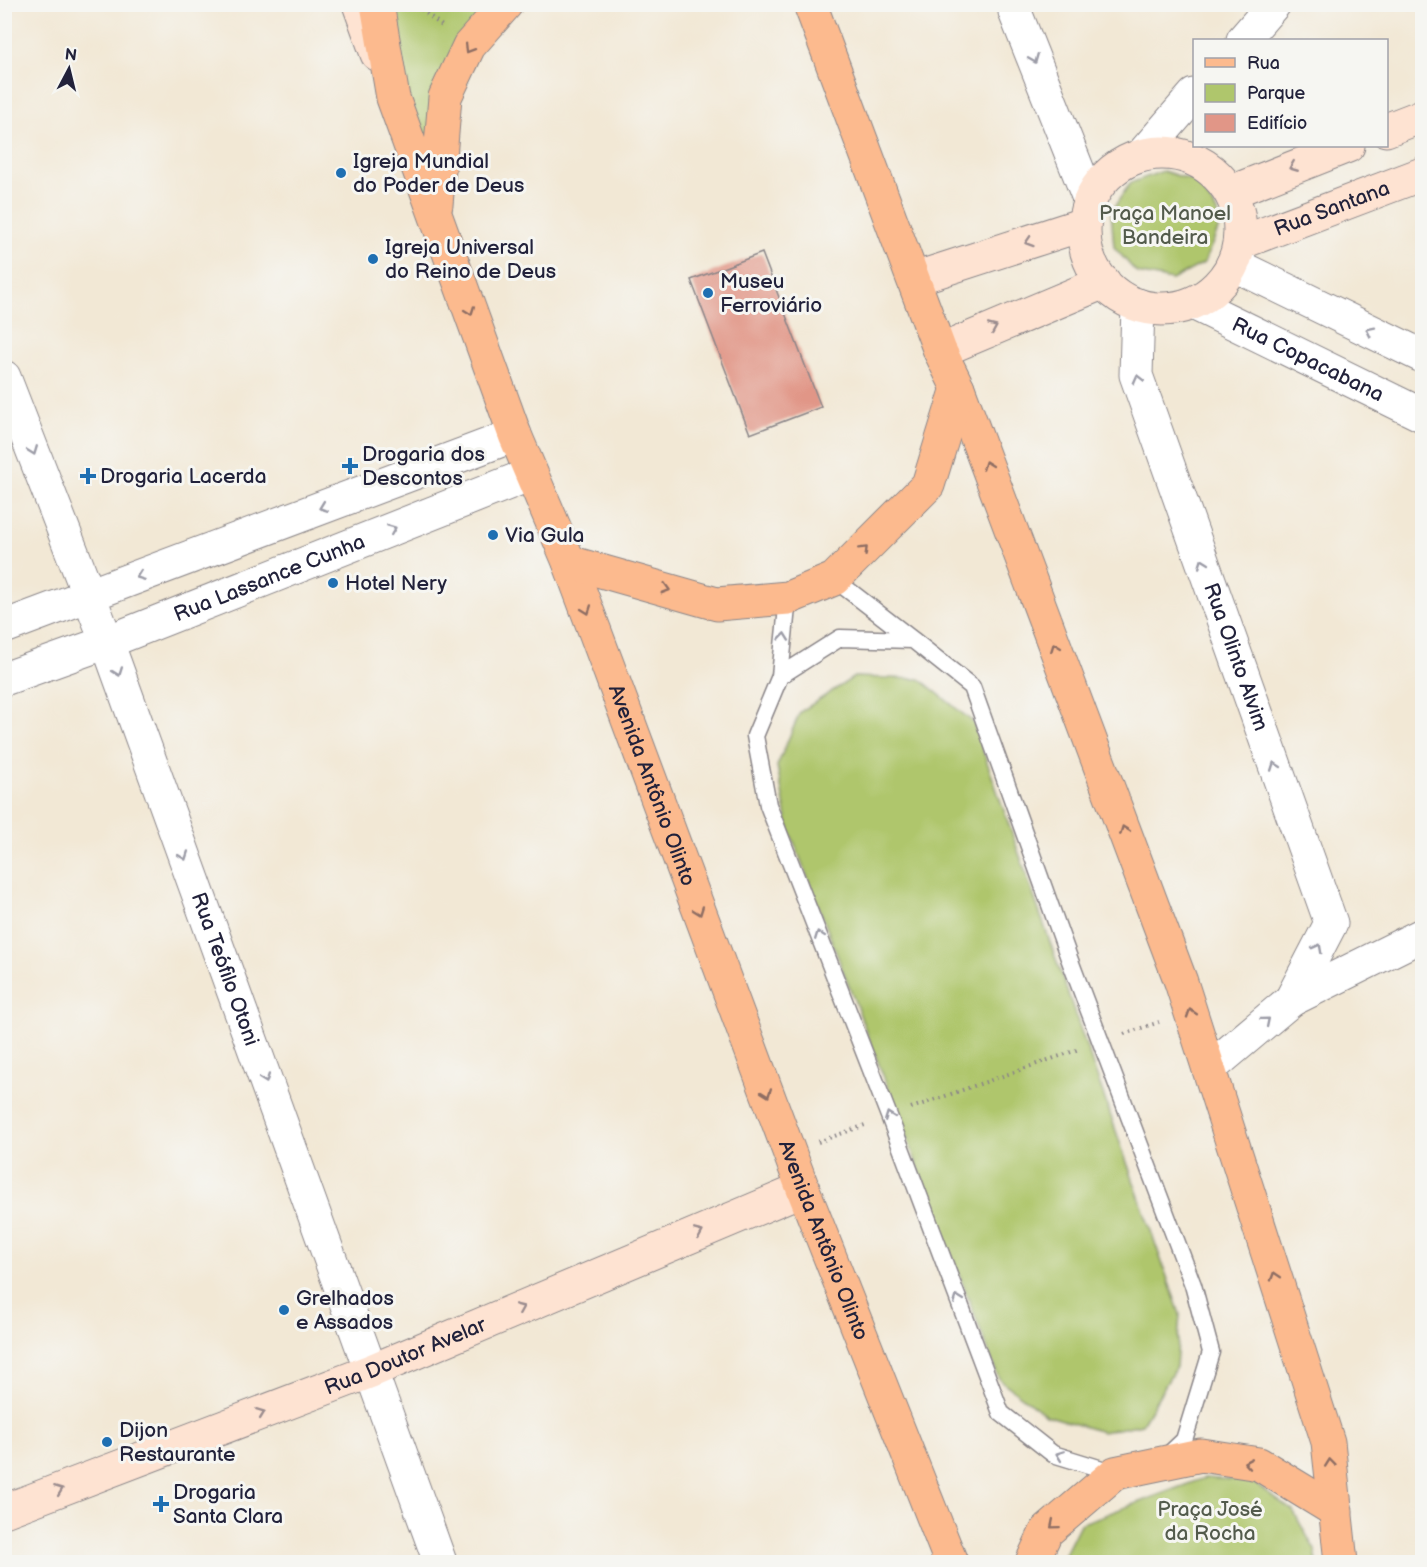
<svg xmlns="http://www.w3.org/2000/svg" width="1427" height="1567" viewBox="0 0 1427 1567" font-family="'Balsamiq Sans',sans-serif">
<rect width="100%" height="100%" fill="#f6f6f2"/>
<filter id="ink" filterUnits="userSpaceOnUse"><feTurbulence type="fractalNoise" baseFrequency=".0167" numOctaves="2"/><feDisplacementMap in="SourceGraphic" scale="12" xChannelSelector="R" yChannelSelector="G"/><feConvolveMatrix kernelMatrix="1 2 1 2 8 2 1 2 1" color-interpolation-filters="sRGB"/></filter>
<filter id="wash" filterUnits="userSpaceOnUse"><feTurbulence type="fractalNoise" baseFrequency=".008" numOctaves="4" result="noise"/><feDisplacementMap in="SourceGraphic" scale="24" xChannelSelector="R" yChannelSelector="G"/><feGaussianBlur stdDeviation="1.35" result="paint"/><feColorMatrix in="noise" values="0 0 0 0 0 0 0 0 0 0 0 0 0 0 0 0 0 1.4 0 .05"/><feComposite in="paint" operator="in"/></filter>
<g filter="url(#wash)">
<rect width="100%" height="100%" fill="#f2e8d5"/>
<path fill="#afc66c" stroke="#687454" stroke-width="1.5" d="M391 5H496L431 168 404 85Z
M1163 171 1197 182 1217 212 1218 230 1204 263 1172 280 1137 273 1114 247 1111 212 1130 183Z
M854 677 920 679 973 722 1180 1314 1176 1367 1142 1424 1102 1432 1046 1415 999 1379 789 829 777 766 800 712Z
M1204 1478 1251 1481 1293 1511 1315 1550 1317 1562H1061L1080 1524Z"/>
<g id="blocks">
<path fill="#e19687" d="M762 253 821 407 750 434 691 280Z"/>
</g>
</g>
<g filter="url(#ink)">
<use href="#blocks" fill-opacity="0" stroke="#8a8588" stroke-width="1.5"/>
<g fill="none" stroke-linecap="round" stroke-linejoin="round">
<defs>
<path id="service" d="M834 579 913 640
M780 676 788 598
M1115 1473 1053 1454 1001 1413 889 1116 768 805 755 736 780 676 840 638 913 640 972 687 1069 958 1193 1285 1211 1352 1184 1440 1166 1457"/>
<g id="minor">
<path d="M1015 4V12L1090 201"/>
<path d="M1243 40 1274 4"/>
<path d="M1142 155 1194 95"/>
<path d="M1233 264 1422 356"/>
<path id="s1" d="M1193 303 1422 415"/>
<path id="s2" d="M1138 305 1136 375 1331 923 1291 1000"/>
<path id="s3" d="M4 377 107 642 440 1562"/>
<path d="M4 627 515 435"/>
<path id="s4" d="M4 679 107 642 531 474"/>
<path d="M1209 1069 1291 1000 1422 935"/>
</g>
<g id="secondary">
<path d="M359 4 377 54"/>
<path d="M1386 130 1422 116"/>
<circle cx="1162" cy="231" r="78"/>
<path d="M1231 192 1348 146"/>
<path id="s5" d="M1240 243 1422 174"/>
<path d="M914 279 1084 224"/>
<path d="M940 351 1104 282"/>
<path id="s6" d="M4 1511 371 1371 803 1189"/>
</g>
<g id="primary">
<path id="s7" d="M377 4 393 98 515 435 569 562 803 1189 951 1562"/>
<path d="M810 4 940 351 958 388 1181 982 1328 1442 1341 1562"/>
<path d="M436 205 445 97 469 46 506 4"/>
<path d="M569 562 717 604 788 598 834 579 928 485 958 388"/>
<path d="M1032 1562 1046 1532 1115 1473 1201 1455 1259 1464 1336 1511"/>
</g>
</defs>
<use href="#service" stroke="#8a8588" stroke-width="19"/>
<use href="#minor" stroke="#8a8588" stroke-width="35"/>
<use href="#secondary" stroke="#8a8588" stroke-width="35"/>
<use href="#primary" stroke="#8a8588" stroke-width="35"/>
<path stroke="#8a8588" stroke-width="4" stroke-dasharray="1.5 4.5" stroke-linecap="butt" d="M420 4 421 9 442 26
M1124 1034 1159 1022
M911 1108 1077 1050
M818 1142 868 1124"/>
<use href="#service" stroke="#fff" stroke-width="16"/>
<use href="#minor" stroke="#fff" stroke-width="33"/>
<use href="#secondary" stroke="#fee3d2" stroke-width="33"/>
<use href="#primary" stroke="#fcba8e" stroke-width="33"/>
</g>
<defs><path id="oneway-chevron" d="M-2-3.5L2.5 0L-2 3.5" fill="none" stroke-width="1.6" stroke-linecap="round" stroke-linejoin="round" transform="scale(1.5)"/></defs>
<g stroke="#8f6e64">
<use href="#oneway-chevron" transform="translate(469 49) rotate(122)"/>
<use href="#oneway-chevron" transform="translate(470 311) rotate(70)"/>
<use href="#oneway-chevron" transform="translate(987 465) rotate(-110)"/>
<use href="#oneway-chevron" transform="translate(864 550) rotate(-45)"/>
<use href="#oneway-chevron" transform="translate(666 589) rotate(16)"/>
<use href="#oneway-chevron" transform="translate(587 610) rotate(70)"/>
<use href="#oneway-chevron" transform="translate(1055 647) rotate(-111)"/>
<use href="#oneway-chevron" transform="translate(1124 830) rotate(-111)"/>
<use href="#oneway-chevron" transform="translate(699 911) rotate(70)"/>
<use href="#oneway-chevron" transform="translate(1191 1013) rotate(-108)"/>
<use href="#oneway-chevron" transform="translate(767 1093) rotate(70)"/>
<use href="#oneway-chevron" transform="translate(1275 1276) rotate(-108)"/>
<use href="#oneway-chevron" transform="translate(1248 1463) rotate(-170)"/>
<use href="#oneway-chevron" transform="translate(1330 1463) rotate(-96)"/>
<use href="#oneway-chevron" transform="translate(1054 1525) rotate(140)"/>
</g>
<g stroke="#9c9ca7">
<use href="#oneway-chevron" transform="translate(1034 59) rotate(68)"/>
<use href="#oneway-chevron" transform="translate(1370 331) rotate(-154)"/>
<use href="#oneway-chevron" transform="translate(1138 379) rotate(-104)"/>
<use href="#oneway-chevron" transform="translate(33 451) rotate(69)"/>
<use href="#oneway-chevron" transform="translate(323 507) rotate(159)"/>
<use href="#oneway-chevron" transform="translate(392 529) rotate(-22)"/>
<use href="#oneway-chevron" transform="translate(1203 563) rotate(-110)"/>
<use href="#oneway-chevron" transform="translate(140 576) rotate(159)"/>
<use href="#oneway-chevron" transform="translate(784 637) rotate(-84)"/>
<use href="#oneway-chevron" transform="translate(118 672) rotate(70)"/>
<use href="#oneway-chevron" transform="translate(1275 766) rotate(-110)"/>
<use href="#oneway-chevron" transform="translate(184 856) rotate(70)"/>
<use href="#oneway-chevron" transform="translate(819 935) rotate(-111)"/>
<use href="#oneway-chevron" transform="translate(1318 948) rotate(-62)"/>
<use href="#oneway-chevron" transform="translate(1266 1021) rotate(-40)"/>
<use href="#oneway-chevron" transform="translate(265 1079) rotate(70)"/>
<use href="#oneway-chevron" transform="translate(889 1116) rotate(-111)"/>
<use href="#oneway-chevron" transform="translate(958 1299) rotate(-111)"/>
<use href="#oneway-chevron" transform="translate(1060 1455) rotate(-159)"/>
</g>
<g stroke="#9b8c8e">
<use href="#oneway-chevron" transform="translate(1293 167) rotate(158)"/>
<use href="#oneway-chevron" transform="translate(1029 242) rotate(162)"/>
<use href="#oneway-chevron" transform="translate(993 328) rotate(-23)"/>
<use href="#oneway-chevron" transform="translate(699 1233) rotate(-23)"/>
<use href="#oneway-chevron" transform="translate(520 1308) rotate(-23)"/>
<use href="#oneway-chevron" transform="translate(261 1413) rotate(-21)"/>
<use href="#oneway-chevron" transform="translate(59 1490) rotate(-21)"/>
</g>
</g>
<g fill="#1f6fb2" stroke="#f6f6f2" stroke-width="2">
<circle cx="341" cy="173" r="6"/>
<circle cx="373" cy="259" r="6"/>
<circle cx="708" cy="293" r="6"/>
<path d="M347 457h6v6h6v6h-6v6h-6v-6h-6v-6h6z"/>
<path d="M85 467h6v6h6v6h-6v6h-6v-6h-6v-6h6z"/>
<circle cx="493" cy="535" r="6"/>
<circle cx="333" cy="583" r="6"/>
<circle cx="284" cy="1310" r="6"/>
<circle cx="107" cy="1442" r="6"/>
<path d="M158 1495h6v6h6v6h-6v6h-6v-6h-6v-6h6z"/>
</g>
<g text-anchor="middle" stroke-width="6" stroke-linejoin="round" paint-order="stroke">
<g font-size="21" fill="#22223b" stroke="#f6f6f2" text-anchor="start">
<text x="353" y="168">Igreja Mundial<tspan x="353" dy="24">do Poder de Deus</tspan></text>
<text x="385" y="254">Igreja Universal<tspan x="385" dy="24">do Reino de Deus</tspan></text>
<text x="720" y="288">Museu<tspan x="720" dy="24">Ferroviário</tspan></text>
<text x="362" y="461">Drogaria dos<tspan x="362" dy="24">Descontos</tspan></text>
<text x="100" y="483">Drogaria Lacerda</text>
<text x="505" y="542">Via Gula</text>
<text x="345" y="590">Hotel Nery</text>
<text x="296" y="1305">Grelhados<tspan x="296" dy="24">e Assados</tspan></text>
<text x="119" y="1437">Dijon<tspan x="119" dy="24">Restaurante</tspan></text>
<text x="173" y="1499">Drogaria<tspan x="173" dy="24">Santa Clara</tspan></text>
</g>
<g font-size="21" fill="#22223b" stroke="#f6f6f2">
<text dy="7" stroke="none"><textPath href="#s5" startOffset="98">Rua Santana</textPath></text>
<text dy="7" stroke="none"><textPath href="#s1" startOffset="128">Rua Copacabana</textPath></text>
<text dy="7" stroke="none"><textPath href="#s4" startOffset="284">Rua Lassance Cunha</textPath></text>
<text dy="7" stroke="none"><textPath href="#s2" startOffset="369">Rua Olinto Alvim</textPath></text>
<text dy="7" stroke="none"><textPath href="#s7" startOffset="830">Avenida Antônio Olinto</textPath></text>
<text dy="7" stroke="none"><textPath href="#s3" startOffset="632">Rua Teófilo Otoni</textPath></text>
<text dy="7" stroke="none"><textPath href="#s7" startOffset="1316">Avenida Antônio Olinto</textPath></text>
<text dy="7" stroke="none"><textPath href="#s6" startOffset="430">Rua Doutor Avelar</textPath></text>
</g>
<g font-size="21" fill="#535b4c" stroke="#f6f6f2">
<text x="1165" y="220">Praça Manoel<tspan x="1165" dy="24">Bandeira</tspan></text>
<text x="1210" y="1516">Praça José<tspan x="1210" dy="24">da Rocha</tspan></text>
</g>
</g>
<rect width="1427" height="1567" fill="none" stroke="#f6f6f2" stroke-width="24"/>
<rect x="1193" y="39" width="195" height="108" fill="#f6f6f2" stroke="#a1a1a9" stroke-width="1.5"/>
<rect x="1205" y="58" width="30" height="9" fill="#fcba8e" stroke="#a1a1a9" stroke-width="1.5"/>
<text x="1247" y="69" font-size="18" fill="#22223b">Rua</text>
<rect x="1205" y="84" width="30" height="18" fill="#afc66c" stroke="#a1a1a9" stroke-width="1.5"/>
<text x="1247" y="99" font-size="18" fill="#22223b">Parque</text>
<rect x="1205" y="114" width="30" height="18" fill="#e19687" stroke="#a1a1a9" stroke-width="1.5"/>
<text x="1247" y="129" font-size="18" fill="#22223b">Edifício</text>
<g transform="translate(69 69) rotate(7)" stroke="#f6f6f2" stroke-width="4.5" paint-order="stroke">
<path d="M0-4.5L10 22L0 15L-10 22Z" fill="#22223b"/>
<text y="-9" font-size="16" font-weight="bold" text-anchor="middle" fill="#22223b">N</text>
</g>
</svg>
